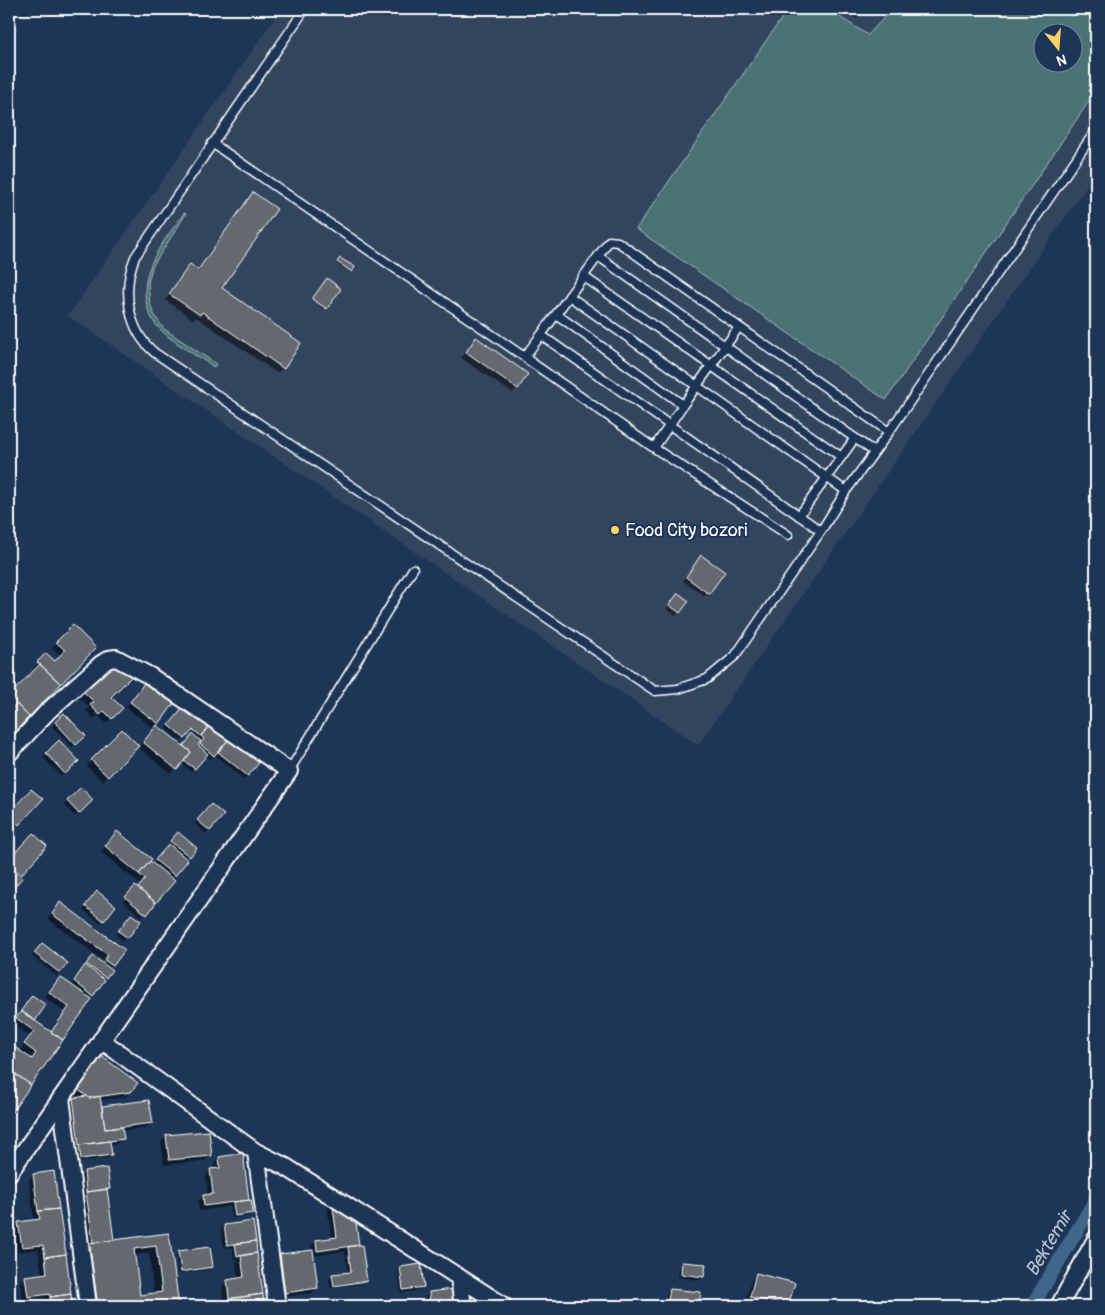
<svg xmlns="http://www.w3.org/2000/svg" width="1105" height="1315" viewBox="0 0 1105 1315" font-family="Pangolin,sans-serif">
<rect width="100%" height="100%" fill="#1d3557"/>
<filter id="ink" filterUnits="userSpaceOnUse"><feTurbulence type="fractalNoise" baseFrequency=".02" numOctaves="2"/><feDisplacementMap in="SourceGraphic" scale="10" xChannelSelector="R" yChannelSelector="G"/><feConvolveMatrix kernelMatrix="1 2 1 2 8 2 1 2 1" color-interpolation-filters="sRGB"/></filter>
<g filter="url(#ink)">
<path fill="#32455e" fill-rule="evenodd" d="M281 9H1096V173L698 745 68 316ZM1042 32H1072V62H1042Z"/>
<path fill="#4c7275" stroke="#a6b8ba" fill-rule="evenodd" d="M788 9H827L868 35 892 9H1096V91L886 400 636 229ZM1042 32H1072V62H1042Z
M184 213 186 214 152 267 148 283 150 304 155 316 163 328 216 364 214 367C197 356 170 341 157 326 152 320 149 313 147 306 138 269 164 242 184 213Z"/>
<path fill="#0007" fill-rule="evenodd" d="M846 9H867L856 19Z
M253 194 220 289 283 368 277 373 196 317 194 320 165 300 190 266 197 271Z
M339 260 351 271 350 272 336 264Z
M327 280 340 289 324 309 312 300Z
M476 339 517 388 512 393 461 358Z
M698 560 708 593 705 596 683 581Z
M675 598 687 601 676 616 666 609Z
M73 627 94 648 9 736V713L12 710 9 707V698L36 670 33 668 46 655 55 663 61 656 52 648Z
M112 665 110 697 121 708 106 723 98 715 94 719 86 711 90 708 80 698Z
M140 689 158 723 156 725 183 747 194 736 190 732 181 741 166 729 186 706 257 763 244 779 214 754 210 759 206 755 191 772 181 763 171 774 139 748 154 729 126 707ZM200 741 202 743 198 747 196 745Z
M64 715 84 736 72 747 52 726Z
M122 731 137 746 102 781 87 766Z
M59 742 77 761 61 776 43 757Z
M81 789 91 800 75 816 64 805Z
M31 790 41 799 15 827 9 821V814Z
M208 809 210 830 206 834 195 824Z
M9 827 13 830 9 835Z
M178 834 195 848 170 879 173 881 142 917 123 901 132 891 137 889 141 885 101 852 112 838 152 865Z
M94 896 104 920 100 923 83 910Z
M55 909 124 951 109 969 110 970 88 998 90 1000 9 1114V1083L11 1080 9 1078V1044L19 1052 30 1036 12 1024 18 1015 33 1021 50 1033 65 1012 45 998 55 984 60 978 71 986 90 960 101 964 104 961 48 919Z
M128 919 139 921 123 941 116 935Z
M39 948 60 972 56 976 32 956Z
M95 1062 130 1092 125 1097 100 1100 101 1107 148 1101 151 1122 146 1128 121 1131 122 1138 117 1144 109 1145 111 1155 107 1158 78 1162 76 1149H74L68 1105 73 1099H78L71 1094Z
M167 1137 210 1155 205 1161 164 1165 161 1142Z
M219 1158 248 1199 245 1202 251 1213 248 1216 232 1218 230 1206 199 1211 198 1202 203 1196H208L206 1176 211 1170H215L214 1163Z
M106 1170 109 1188 106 1191 112 1242 168 1234 177 1305 176 1306H90L82 1198 84 1196 81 1176 84 1173ZM149 1253 154 1295 139 1297 134 1255Z
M53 1172 72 1306H46L45 1299 23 1302 20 1282 26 1277 42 1275 38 1249 17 1252 14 1228 19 1223 34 1221 29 1180 34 1175Z
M332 1202 354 1217 358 1247 366 1281 362 1284 331 1288 329 1279 333 1276 348 1273 345 1251 313 1256 317 1288 312 1293 280 1297 275 1261 280 1256 312 1251 311 1246 316 1241 332 1239 327 1206Z
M252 1222 263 1306H228L227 1303 224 1304 222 1286 227 1281 238 1279 236 1262 240 1258 234 1259 233 1247 224 1248 221 1229 224 1226Z
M179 1253 212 1267 208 1270 178 1274 176 1256Z
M683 1263 703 1277 700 1280 678 1277 680 1266Z
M401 1268 423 1287 419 1290 401 1293 398 1271Z
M1096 1272V1298H1094V1274Z
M756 1275 793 1284 787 1306H763L745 1302 751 1280Z
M451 1290 454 1306H425L424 1299 429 1294Z
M670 1290 698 1304 696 1306H684L666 1304 667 1293Z
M218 1304V1306H200Z"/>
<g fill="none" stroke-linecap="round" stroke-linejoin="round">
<path stroke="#416689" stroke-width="14" d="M1032 1306 1096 1199"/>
</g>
<path fill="#63696e" stroke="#fff" fill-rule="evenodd" d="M253 192 277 209 222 288 301 343 284 369 202 312 200 315 169 294 190 264 198 270Z
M340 258 355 267 352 272 337 262Z
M327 278 341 289 327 309 312 299Z
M476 337 528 374 518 389 466 352Z
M701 555 725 572 709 594 686 577Z
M678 593 689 601 680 613 669 605Z
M73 625 96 648 61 684 37 662 46 653 55 661 65 650 56 642Z
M112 663 134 674 111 697 123 708 112 719 104 711 100 715 90 705 94 702 84 692Z
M40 664 61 684 29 717 9 696Z
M145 682 176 701 159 724 130 702Z
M16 704 29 717 9 738V711Z
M186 704 210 725 201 736 193 730 185 739 169 725Z
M64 713 86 736 76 745 55 722Z
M157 725 191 752 177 770 143 742Z
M210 725 228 740 214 756 200 744 204 739 201 736Z
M122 729 139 746 108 777 91 760Z
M193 734 201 741 198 745 208 754 195 769 184 761 191 752 183 746Z
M229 739 259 763 248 776 218 752Z
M59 740 79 761 65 774 46 753Z
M81 787 93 800 79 814 67 801Z
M31 789 43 799 19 825 9 815V813Z
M211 804 224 815 210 831 197 820Z
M117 831 152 859 139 874 105 846Z
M178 832 197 848 190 857 170 841Z
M33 833 47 846 21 875 9 864V859Z
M169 844 188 860 175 876 155 860Z
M150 861 175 881 156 903 138 888 145 879 139 874Z
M10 865 23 877 9 893V866Z
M135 886 156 903 147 915 125 897Z
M97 891 116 906 104 921 85 906Z
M60 902 125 950 113 966 104 960 108 955 52 914Z
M131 914 141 921 128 938 118 931Z
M42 943 68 963 60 973 34 953Z
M93 956 112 970 106 978 86 964Z
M85 965 105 980 93 996 74 981Z
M60 977 92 999 63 1040 51 1032 69 1007 49 992Z
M32 995 46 1005 35 1021 21 1011Z
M21 1011 63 1040 31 1085 9 1069V1043L32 1059 36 1053 24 1044 34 1031 16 1018Z
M100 1055 138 1083 131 1092 89 1098 76 1088Z
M15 1074 31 1085 12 1112 9 1111V1083Z
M87 1096 89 1098 100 1096 105 1129 122 1127 124 1139 79 1145 73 1098Z
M149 1100 153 1123 105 1129 102 1106Z
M209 1131 212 1156 169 1160 166 1135Z
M110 1141 112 1155 81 1159 79 1145Z
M243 1153 249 1200 204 1206 203 1195 213 1194 210 1169 220 1168 219 1157Z
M107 1168 110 1189 86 1192 84 1171Z
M54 1171 59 1209 38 1211 33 1174Z
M107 1189 114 1240 93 1243 86 1192Z
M251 1200 253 1213 235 1216 233 1202Z
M332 1200 355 1216 359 1245 317 1251 316 1240 337 1237Z
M59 1209 66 1254 45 1257 43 1245 22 1247 18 1222 40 1219 38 1211Z
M253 1221 256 1241 227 1245 224 1225Z
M169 1233 179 1306H98L89 1243ZM156 1246 162 1292 140 1295 134 1249Z
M256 1241 257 1253 237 1256 235 1244Z
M359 1245H362L367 1281 334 1286 332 1274 351 1272 348 1247Z
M210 1247 213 1267 181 1272 178 1251Z
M313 1250 318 1288 285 1293 280 1254Z
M257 1253 263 1294 229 1299 227 1280 244 1277 241 1256Z
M66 1254 71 1294 50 1297V1294L28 1297 25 1276 47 1273 45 1257Z
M682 1262 706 1264 704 1277 681 1274Z
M421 1264 424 1287 403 1290 400 1267Z
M756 1273 795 1283 788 1306H775L776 1303 750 1297Z
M452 1289 455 1306H426V1304H430L429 1292Z
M670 1289 701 1292 699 1305 668 1301Z
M71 1294 73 1306H52L50 1297Z
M263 1294 264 1306H233L232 1298Z"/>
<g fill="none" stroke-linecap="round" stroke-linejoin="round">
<defs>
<path id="service" d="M305 9 135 257C122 289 127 330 155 353L655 691 678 689 707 679 735 656 821 531 846 491 889 432 1096 130
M212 143 526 358
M598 256 873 451
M583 276 840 456
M569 296 846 491
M556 314 683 405
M541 335 526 355 528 360 654 448 788 535
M654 448 683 405 739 327
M799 516 855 438
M821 531 541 335 609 241 618 242 889 432
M289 771 413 569"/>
<path id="minor" d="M9 753 48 711 101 664 109 659 116 658 150 676 289 771 9 1173
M101 1040 256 1152 277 1306
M61 1098 88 1306
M256 1152 286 1167 504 1306
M459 1278 463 1306
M1059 1306 1096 1239"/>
</defs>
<use href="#service" stroke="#fff" stroke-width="11"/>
<use href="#minor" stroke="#fff" stroke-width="20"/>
<use href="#service" stroke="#1d3557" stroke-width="8"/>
<use href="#minor" stroke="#1d3557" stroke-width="16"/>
</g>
</g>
<circle fill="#ffd166" stroke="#1d3557" stroke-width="2" cx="615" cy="530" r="5"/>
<g text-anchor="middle" stroke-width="4" stroke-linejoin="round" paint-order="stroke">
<g font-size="18" fill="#fff" stroke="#1d3557" text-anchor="start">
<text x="625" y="536">Food City bozori</text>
</g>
<g font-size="19" font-style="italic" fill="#b3c2d0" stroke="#1d3557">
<text transform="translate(1048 1243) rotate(-59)" y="7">Bektemir</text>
</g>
</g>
<rect width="1105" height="1315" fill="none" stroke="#1d3557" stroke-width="30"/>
<rect x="15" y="15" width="1075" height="1285" fill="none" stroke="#fff" stroke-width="2" filter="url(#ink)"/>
<g transform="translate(1058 48) rotate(163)"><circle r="24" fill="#1d3557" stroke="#77869a"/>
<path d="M0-4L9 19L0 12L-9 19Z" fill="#ffd166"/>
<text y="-8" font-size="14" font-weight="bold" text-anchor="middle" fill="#ffffff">N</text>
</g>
</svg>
